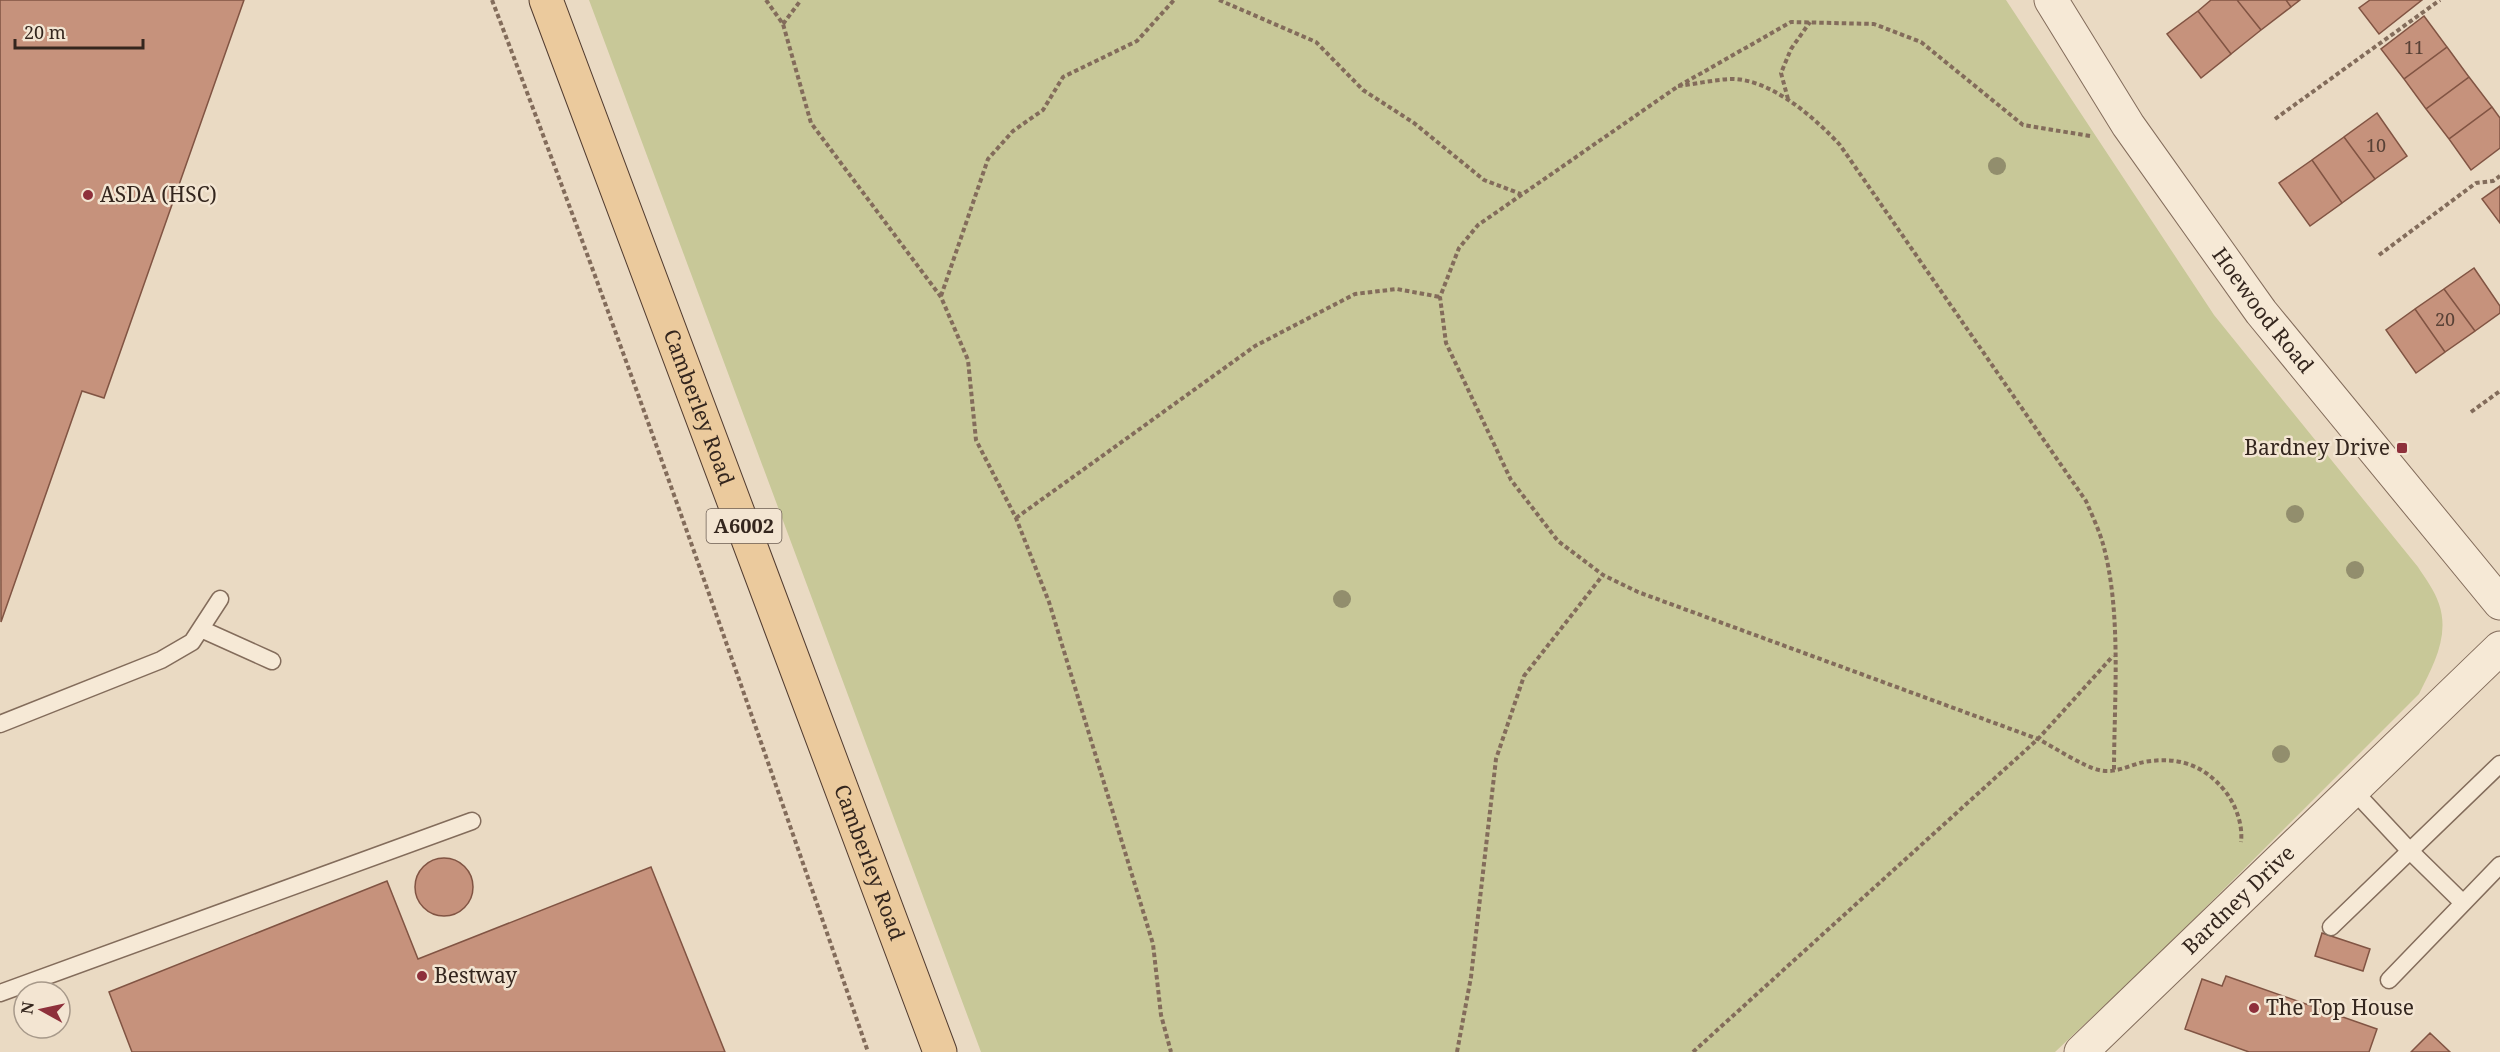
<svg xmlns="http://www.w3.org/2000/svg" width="2500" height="1052" viewBox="0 0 2500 1052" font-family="'Noto Serif',serif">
<rect width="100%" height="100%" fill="#eadac3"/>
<path fill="#c8c898" d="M589 0H2006L2214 315 2418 567C2425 578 2435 591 2439 604 2450 636 2433 666 2419 694L2160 953 2055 1052H981Z"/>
<path fill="#c6927c" stroke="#815443" stroke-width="1.5" d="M0 0H244L104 398 82 391 1 622Z
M2211 0H2237L2261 30 2231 54 2198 11Z
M2237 0H2286L2291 7 2261 30Z
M2286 0H2300L2291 7Z
M2370 0H2422L2379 34 2359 8Z
M2198 11 2231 54 2201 78 2167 34Z
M2424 16 2447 47 2404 79 2381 49Z
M2447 47 2469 77 2426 109 2404 79Z
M2469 77 2492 107 2449 139 2426 109Z
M2492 107 2500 118V148L2471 170 2449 139Z
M2377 113 2407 156 2375 179 2344 137Z
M2344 137 2375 179 2342 203 2312 160Z
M2312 160 2342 203 2310 226 2279 183Z
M2500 186V223L2482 199Z
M2474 268 2500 306V313L2475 331 2444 289Z
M2444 289 2475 331 2445 352 2415 309Z
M2415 309 2445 352 2416 373 2386 330Z
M415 887a29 29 0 1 1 58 0a29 29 0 1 1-58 0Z
M651 867 725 1052H132L109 992 387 881 418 959Z
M2322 933 2370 949 2363 971 2315 956Z
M2226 976 2377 1029 2369 1052H2249L2185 1029 2202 979 2222 986Z
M2430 1033 2450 1052H2411Z"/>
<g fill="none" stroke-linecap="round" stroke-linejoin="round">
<defs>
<path id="service" d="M201 629 272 661
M0 724 161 660 192 642 220 599
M2353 790 2409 850 2462 902
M2331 927 2500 764
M2389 980 2500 865
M0 993 472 821"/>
<g id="minor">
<path id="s1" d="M2081 1052 2500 648"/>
</g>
<g id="tertiary">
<path id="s2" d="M2051 0 2128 125 2261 312 2500 603"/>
</g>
<g id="primary">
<path id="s3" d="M546 0 940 1052"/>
</g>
</defs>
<use href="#service" stroke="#836c5b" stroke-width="19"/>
<use href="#minor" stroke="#836c5b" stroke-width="35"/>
<use href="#tertiary" stroke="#836c5b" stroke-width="35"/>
<use href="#primary" stroke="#513b2f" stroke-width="35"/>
<path stroke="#836c5b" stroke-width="4" stroke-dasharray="4.5 3" stroke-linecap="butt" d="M492 0C625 348 747 700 868 1052
M766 0 783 24 811 123 941 297 968 360 976 440 1016 518 1049 602 1153 944 1161 1015 1171 1052
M1219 0 1316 42 1363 90 1414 123 1484 180 1521 194
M783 24 801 0
M1678 86C1695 84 1713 80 1730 79 1770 78 1815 118 1840 145L2086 501C2092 515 2099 530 2103 544 2122 612 2114 700 2114 771
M1788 99 1781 73 1791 49 1810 22
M2275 119 2440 0
M2090 136 2023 125 1921 42 1874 24 1791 22 1677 87 1478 225 1459 248 1440 297 1446 343 1511 480 1558 541 1603 575 1638 592 2038 739C2054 747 2084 767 2099 770 2115 774 2130 765 2144 762 2178 756 2204 765 2225 791 2236 805 2243 825 2241 842
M2379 255 2476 183 2493 181 2500 176
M941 296 988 159 1013 131 1043 110 1063 77 1137 41 1174 0
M2471 412 2500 391
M1016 518 1255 346 1355 294 1397 289 1440 297
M1457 1052 1471 977 1496 759 1524 676 1603 575
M1693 1052 2038 739 2113 656"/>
<use href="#service" stroke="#f6e9d6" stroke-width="16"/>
<use href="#minor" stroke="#f6e9d6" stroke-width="33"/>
<use href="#tertiary" stroke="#f6e9d6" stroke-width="33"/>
<use href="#primary" stroke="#ebca9d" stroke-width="33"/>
</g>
<g fill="#928e6d">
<circle cx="1997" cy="166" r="9"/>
<circle cx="2295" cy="514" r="9"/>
<circle cx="2355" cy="570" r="9"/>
<circle cx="1342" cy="599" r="9"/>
<circle cx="2281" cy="754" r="9"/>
</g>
<g fill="#8e303b" stroke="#f3e5d2" stroke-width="2">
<circle cx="88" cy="195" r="6"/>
<rect x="2396" y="442" width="12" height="12" rx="3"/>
<circle cx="422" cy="976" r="6"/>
<circle cx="2254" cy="1008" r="6"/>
</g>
<g text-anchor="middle" stroke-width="5" stroke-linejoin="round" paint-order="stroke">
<g font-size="18" fill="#584136">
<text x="2414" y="54">11</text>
<text x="2376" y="152">10</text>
<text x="2445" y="326">20</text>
</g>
<rect fill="#f3e5d2" stroke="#6d5f54" stroke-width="1.5" x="706.5" y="509" width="75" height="34" rx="4.5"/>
<g font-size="20" font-weight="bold" fill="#34261e">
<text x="744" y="533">A6002</text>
</g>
<g font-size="21" fill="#34261e" stroke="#f3e5d2" text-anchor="start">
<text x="100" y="202">ASDA (HSC)</text>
<text x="2390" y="455" text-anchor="end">Bardney Drive</text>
<text x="434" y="983">Bestway</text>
<text x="2266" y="1015">The Top House</text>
</g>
<g font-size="21" fill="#34261e" stroke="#f3e5d2">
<text dy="7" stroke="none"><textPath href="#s2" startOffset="376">Hoewood Road</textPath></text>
<text dy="7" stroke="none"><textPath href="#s3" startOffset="435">Camberley Road</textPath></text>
<text dy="7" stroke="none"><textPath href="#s3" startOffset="921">Camberley Road</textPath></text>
<text dy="7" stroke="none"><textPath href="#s1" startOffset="219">Bardney Drive</textPath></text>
</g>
</g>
<g transform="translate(42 1010) rotate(278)"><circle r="28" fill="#f3e5d2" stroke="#a7998a" stroke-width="1.5"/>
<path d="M0-4.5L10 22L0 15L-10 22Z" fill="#8e303b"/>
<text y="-9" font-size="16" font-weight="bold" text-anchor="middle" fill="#34261e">N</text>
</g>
<path d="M15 39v9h128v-9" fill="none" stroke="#34261e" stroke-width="3"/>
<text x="24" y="39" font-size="18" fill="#34261e" stroke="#f3e5d2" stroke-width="4.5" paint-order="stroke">20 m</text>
</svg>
